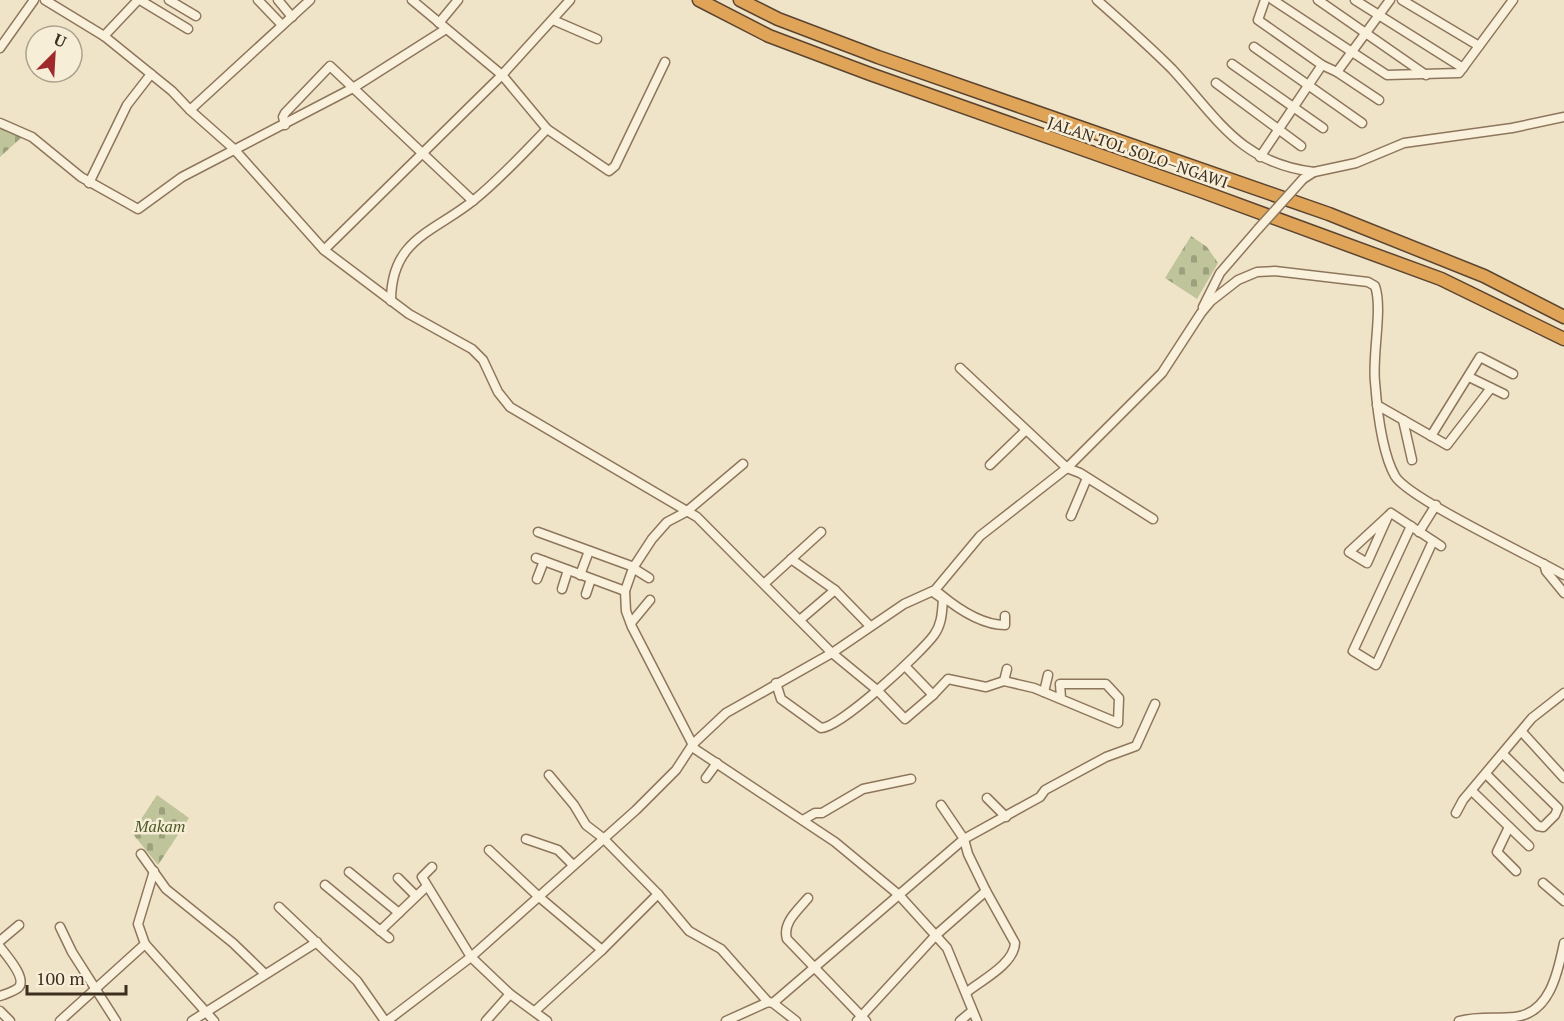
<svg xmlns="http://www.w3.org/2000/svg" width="1564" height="1021" viewBox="0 0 1564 1021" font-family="'PT Serif',serif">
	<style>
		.cemetery { fill: url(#cemetery-stones) }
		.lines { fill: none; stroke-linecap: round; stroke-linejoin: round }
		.minor-casing { stroke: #8d765c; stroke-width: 11 }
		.highway-casing { stroke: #5b4430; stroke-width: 15 }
		.minor { stroke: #faf1dc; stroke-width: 8 }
		.highway { stroke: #e0a458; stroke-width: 12 }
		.minor-bridge-casing { stroke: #8d765c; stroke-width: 11; stroke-linecap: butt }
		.minor-bridge { stroke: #faf1dc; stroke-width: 8 }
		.labels { text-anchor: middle; stroke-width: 5; stroke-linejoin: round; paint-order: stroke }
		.street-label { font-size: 16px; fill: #3d2e20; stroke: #f7eed8 }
		.park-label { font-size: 16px; font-style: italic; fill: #4d5a26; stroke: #f7eed8 }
	</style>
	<defs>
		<pattern id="cemetery-stones" width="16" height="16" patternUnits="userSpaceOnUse" patternTransform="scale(1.5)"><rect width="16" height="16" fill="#bfc49a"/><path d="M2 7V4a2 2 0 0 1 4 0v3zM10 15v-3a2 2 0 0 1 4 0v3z" fill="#9ca07d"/></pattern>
	</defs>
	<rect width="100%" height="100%" fill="#f0e4c8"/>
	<g class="cemetery">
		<polygon points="0,127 22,137 0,157"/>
		<polygon points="1191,236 1207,247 1218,263 1197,299 1165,278"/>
		<polygon points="157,795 189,818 158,865 132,833"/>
	</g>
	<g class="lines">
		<g class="minor-casing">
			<g id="minor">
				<polyline points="45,0 104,36 172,91 190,110 234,149 324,250 409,314 472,349 483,360 498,392 510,407 697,517 832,653 877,690 905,719 933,695 905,666"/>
				<polyline points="140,0 188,29"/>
				<polyline points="169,0 196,16"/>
				<polyline points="258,0 282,25"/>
				<polyline points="278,0 292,17"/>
				<polyline points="412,0 502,75 547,129 609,171 615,166 665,62"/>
				<path d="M 1097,0 C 1122,22 1148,45 1172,69 C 1218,119 1240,163 1314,172 L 1303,179"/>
				<polyline points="1265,0 1258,20 1322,65 1337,72 1390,0"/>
				<polyline points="1273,0 1387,75 1459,73 1513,0"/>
				<polyline points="1318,0 1426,75"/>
				<polyline points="1355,0 1463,68"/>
				<polyline points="1402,0 1479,46"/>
				<polyline points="553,20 597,39"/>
				<polyline points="439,23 458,0"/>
				<polyline points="104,36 138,0"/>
				<polyline points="1254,47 1362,123"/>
				<polyline points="0,48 34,0"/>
				<polyline points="1232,64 1323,128"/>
				<polyline points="1337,72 1379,100"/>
				<polyline points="1216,83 1301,146"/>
				<polyline points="190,110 310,0"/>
				<polyline points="0,123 32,137 81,177 138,209 182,177 353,88 446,29"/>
				<polyline points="285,125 283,117 285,113 330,66 473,201"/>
				<polyline points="1260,157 1322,65"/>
				<polyline points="1314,172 1356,163 1404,143 1512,128 1564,117"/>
				<polyline points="89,183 127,105 151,74"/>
				<polyline points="324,250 502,75 570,0"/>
				<path d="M 391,301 C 391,238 435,232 474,200 C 500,179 524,153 547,129"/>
				<polyline points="1203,307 1220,273 1258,229"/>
				<polyline points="960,368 1067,468 1080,473 1153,519"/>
				<polyline points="1469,377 1504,394"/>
				<polyline points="1377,405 1447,445 1491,388"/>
				<polyline points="1403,420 1412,460"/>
				<polyline points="1431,436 1480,357 1513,374"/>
				<polyline points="743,464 686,512 667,522 652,539 633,568 625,591 626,611 632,627 695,749 835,842 899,895 947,948 977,1021"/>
				<polyline points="990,465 1025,431"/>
				<polyline points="1071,516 1087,478"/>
				<polyline points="1388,516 1367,563 1349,552 1388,516 1391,513 1441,546"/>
				<polyline points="1411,526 1353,651 1376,665 1433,541"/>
				<polyline points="538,532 634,567"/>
				<polyline points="1419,532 1436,505"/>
				<polyline points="536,558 625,591"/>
				<polyline points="791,559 835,590 870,626"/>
				<polyline points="1544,564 1546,571 1564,593"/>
				<polyline points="633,568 649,578"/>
				<polyline points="580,575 589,551"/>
				<polyline points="537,579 544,561"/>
				<polyline points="765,583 821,532"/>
				<polyline points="562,589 568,570"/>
				<polyline points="586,594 591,579"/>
				<path d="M 940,594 C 958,609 981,625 1005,625 L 1005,616"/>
				<polyline points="801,619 835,590"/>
				<polyline points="631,623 650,600"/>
				<polyline points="1004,681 1007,669"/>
				<path d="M 776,683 L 781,699 L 821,728 C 840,728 921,653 934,635 C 942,624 942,612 943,599 L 933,592"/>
				<polyline points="1044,692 1048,675"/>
				<polyline points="933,695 948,679 986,687 1004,681 1034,688 1118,723 1119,698 1106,684 1060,684 1061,698"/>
				<polyline points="1522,732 1564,778"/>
				<polyline points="549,775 574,805 586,825 603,838 658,894 689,931 721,949 768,1002"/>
				<polyline points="1487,775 1538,826 1543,827 1555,815 1558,808 1504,755"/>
				<polyline points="706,778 717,763"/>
				<polyline points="1472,791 1529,846"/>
				<polyline points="987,798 1006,817"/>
				<path d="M 941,805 L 964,839 L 968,854 L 986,891 L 1015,943 C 1014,964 982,980 967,992"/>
				<polyline points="1456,813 1463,800 1532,718 1564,693"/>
				<polyline points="803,820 815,813 822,813 863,789 911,779"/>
				<polyline points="1509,827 1497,852 1516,871"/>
				<polyline points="526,839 558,850 572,864"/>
				<polyline points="489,850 538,896 602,950 535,1011"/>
				<polyline points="141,854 166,889 233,943 264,973"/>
				<polyline points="432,867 422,877 471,957 510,994 547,1021"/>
				<polyline points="349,872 399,913"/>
				<polyline points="398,878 416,896"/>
				<polyline points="1543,883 1564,901"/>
				<polyline points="325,885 389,938"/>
				<path d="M 808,898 C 798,910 782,923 787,939 L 866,1021"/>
				<polyline points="279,907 357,981 385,1021"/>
				<polyline points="60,927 72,952 116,1021"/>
				<polyline points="380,931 426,887"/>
				<polyline points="0,941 19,925"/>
				<polyline points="145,944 214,1021"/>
				<path d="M 0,947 C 6,955 28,979 18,988 C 13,992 5,994 0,996"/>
				<polyline points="602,950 658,894"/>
				<polyline points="773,1003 964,839 1040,797 1045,790 1106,757 1136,746 1155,704"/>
				<polyline points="0,1011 10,1021"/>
				<polyline points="60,1021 145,944 138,924 154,871"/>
				<polyline points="192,1021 317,942"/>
				<path d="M 387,1021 L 471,957 L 636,810 L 676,770 L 693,744 L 726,713 L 832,653 L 904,604 L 935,590 L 980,536 L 1067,468 L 1162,373 L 1201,313 L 1211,301 L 1238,280 L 1257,272 L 1275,271 L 1368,282 L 1375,286 C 1383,309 1372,354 1375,382 C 1377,408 1382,453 1395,476 C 1409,499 1533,557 1564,575"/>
				<polyline points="486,1021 510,994"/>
				<polyline points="726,1021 768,1002 773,1003 796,1021"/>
				<polyline points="857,1021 936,935 986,891"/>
				<polyline points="960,1021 972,1011"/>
				<path d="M 1459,1021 C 1478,1016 1496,1019 1515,1017 C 1550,1013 1558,972 1564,943"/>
			</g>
		</g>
		<g class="highway-casing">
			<g id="highway">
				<polyline points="699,0 769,36 870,74 1201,191 1441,279 1564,339"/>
				<polyline points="740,0 778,19 878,57 1329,214 1484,276 1564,317"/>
			</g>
		</g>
		<use href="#minor" class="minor"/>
		<use href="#highway" class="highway"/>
		<g class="minor-bridge-casing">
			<polyline id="minor-bridge" points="1258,229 1303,179"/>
		</g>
		<use href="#minor-bridge" class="minor-bridge"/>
	</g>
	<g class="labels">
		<g class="street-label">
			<text transform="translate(1138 152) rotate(19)" y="6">JALAN TOL SOLO–NGAWI</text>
		</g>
		<g class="park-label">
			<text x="160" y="832">Makam</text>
		</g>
	</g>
	<g transform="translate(54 54) rotate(24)"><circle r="28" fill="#f7eed8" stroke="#ada18e" stroke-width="1.5"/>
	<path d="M0-4.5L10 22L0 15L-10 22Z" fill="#9e2a2b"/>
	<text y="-9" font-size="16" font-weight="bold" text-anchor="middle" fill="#3d2e20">U</text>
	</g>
	<path d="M27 985v9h99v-9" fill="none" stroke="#3d2e20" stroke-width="3"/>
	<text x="36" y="985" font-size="18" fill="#3d2e20" stroke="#f7eed8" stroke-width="4.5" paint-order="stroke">100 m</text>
</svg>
